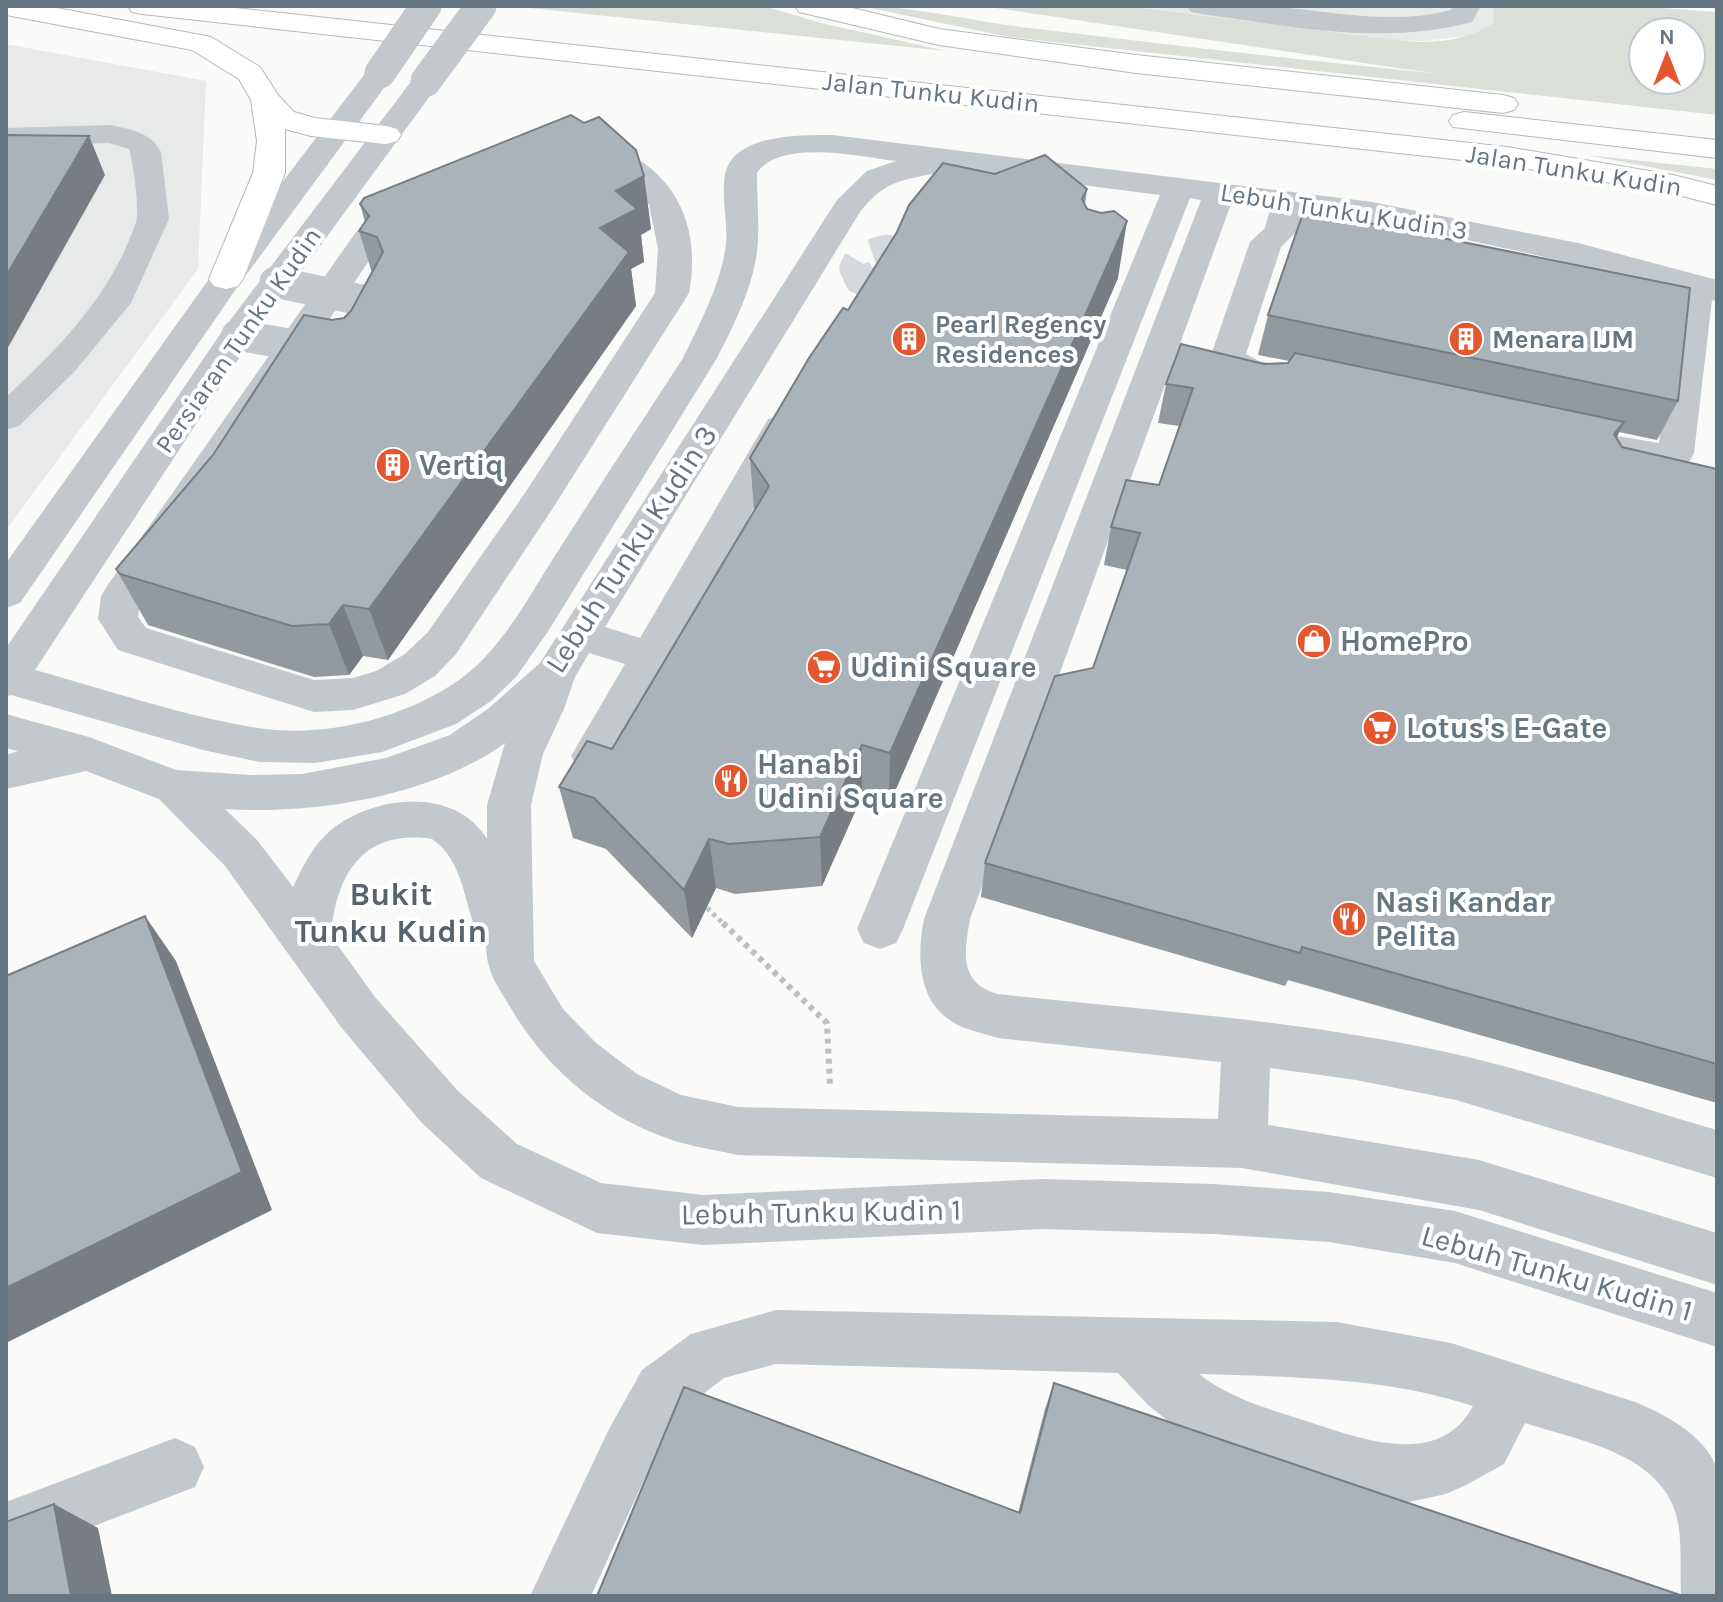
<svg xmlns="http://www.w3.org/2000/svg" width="1723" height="1602" viewBox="0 0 1723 1602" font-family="Karla,sans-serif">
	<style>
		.built { fill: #e8e9e9 }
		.green { fill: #dadfd7; fill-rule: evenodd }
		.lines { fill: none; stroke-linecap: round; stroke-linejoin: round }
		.minor-tunnel { stroke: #d5d9db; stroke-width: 31; stroke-dasharray: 31 16; stroke-linecap: butt }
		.highway-casing { stroke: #b4b9bd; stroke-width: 2 }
		.path-far1 { stroke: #bbbfc2; stroke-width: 5; stroke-dasharray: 4 4; stroke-linecap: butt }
		.path { stroke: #bbbfc2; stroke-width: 6; stroke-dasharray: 5 5; stroke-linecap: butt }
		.minor { fill: #c3c8cc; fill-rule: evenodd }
		.highway { fill: #fff; fill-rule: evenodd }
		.minor-bridge { stroke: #c3c8cc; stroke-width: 31 }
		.wall { fill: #929a9f }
		.shaded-wall { fill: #777d82 }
		.building { fill: #aab3b9; stroke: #777d82; stroke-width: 2 }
		.labels { text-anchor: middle; stroke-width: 8; stroke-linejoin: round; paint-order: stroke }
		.far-street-label { font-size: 26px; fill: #657683; stroke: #fff }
		.far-poi-label { font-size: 26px; font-weight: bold; fill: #657683; stroke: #fff; text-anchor: start }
		.poi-label { font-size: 30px; font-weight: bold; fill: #657683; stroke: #fff; text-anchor: start }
		.street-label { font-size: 30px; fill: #657683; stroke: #fff }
		.neighbourhood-label { font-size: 32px; font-weight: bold; fill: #57646e; stroke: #fff }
	</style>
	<rect width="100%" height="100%" fill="#fafaf8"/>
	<g class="built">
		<polygon points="1127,6 1493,6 1495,23 1469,36 1413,42"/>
		<polygon points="6,44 206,81 198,269 6,530"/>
	</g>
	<g class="green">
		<polygon points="510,6 764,6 821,23 946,51"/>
		<path d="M 861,6 C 915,6 975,22 1030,28 C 1164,44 1297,60 1432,73 L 982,6 L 1127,6 L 1413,42 C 1442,42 1470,40 1494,22 L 1493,6 L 1632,6 L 1717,12 L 1717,115 L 1009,37 ZM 1643,32 L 1691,32 L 1691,80 L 1643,80 Z"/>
		<polygon points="1587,155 1717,169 1717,180"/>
	</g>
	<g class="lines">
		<polygon class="minor-tunnel" points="886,250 911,258 917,269 911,280 885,288 860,279 855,268 861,258"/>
		<g class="highway-casing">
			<g id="highway">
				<polygon points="6,6 46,6 211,37 260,67 278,95 294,112 315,118 386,126 397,129 401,135 397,141 386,144 311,136 285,129 285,173 243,279 238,286 226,289 214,286 209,279 253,173 257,141 251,100 239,79 192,50 6,15"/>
				<polygon points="128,6 218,6 1507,147 1673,175 1717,186 1717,205 1670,193 1507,165 142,14 132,12"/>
				<polygon points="795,6 844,6 939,29 1136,55 1503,95 1514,98 1518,104 1514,110 1503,113 1136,73 939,45 799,12"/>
				<polygon points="1464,112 1717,140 1717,158 1453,127 1449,121 1453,115"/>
			</g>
		</g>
		<polyline class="path-far1" points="707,908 725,925"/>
		<polyline class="path" points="723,923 827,1023 830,1087"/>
		<g class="minor">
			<path d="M 1187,6 C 1212,6 1237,5 1261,6 C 1325,9 1388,27 1451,10 L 1453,6 L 1481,6 L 1472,22 C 1382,46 1291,26 1201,14 L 1191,12 Z"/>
			<polygon points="380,64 390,67 395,73 238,286 20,603 6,608 6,563 214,272 370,67"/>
			<path d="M 426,72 L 436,75 L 441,81 L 249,343 L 35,670 C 108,690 182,716 258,728 C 325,738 403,719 459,680 C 502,650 530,594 558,551 C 599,487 641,422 683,358 C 700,323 722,282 726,243 C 728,221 721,197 725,175 C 733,133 802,135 833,135 L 1372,202 L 1578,243 L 1717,280 L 1717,301 L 1712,300 L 1694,453 L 1689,462 L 1666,470 L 1593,455 L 1588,446 L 1593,437 L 1606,434 L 1659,443 L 1679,291 C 1555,257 1429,229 1301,213 L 1296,232 L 1281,247 L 1246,354 L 1259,361 L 1292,368 L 1298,376 L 1292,384 C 1264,392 1227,380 1211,355 L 1250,242 L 1265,228 L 1270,209 L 1231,204 L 970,919 C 964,953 959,983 998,994 C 1150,1011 1305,1020 1455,1054 C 1543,1074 1630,1105 1717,1130 L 1717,1178 L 1456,1100 L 1356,1080 L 1270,1068 L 1268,1125 L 1479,1160 L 1717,1233 L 1717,1285 L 1479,1210 L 1242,1168 L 738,1155 C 716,1150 693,1147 672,1140 C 604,1117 548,1071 512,1010 C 497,985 486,972 486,943 L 480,940 C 464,908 465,861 432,839 C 363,829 336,874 331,936 L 375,997 L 457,1090 L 517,1144 L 601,1183 L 703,1195 L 1043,1179 L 1213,1184 L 1329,1192 L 1455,1211 L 1717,1293 L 1717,1347 L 1455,1263 L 1329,1242 L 1213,1234 L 1043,1229 L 703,1245 L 597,1233 L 481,1178 L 421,1122 L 341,1027 L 225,866 L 159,799 L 86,771 L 6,789 L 6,755 L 18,751 L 6,748 L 6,714 L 89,737 L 176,770 L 251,775 L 302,774 L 386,758 L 450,735 L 489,708 L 540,663 L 837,200 L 867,171 L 896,161 C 861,157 780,138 757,173 C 757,196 759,219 758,241 C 756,281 735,323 717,358 L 547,633 L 516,677 L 491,701 L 456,724 L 382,752 L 315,763 L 260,762 L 203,750 L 11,695 L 6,697 L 6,648 L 225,327 L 416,75 ZM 943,167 L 1160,195 L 857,929 L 864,943 L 880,949 L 896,943 L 903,929 L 1190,198 L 1201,200 L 924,919 C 917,954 917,999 951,1021 C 964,1030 983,1033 998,1038 L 1221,1062 L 1218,1119 L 738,1107 L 681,1095 L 637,1074 L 596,1043 L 563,1009 L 534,961 L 531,805 L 543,754 L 564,709 L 575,677 L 589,653 L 625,664 L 571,756 L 578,768 L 593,773 L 608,768 L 799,428 L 794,419 L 781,416 L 768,419 L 640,638 L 605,627 L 860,212 C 886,179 902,181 940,172 ZM 505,743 L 487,805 L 487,839 C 455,786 374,795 331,830 C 313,845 303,866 293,887 L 257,840 L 225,809 C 314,815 432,796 505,743 Z"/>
			<path d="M 111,125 C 132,130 150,132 161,152 L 169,219 L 131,303 L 75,371 L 19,426 L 6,430 L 6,397 C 60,347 112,294 136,222 C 140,209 133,162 129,149 L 109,143 L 6,146 L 6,128 Z"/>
			<path d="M 596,142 C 669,160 703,219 689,293 L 551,511 L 456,654 L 435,676 L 405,694 L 353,710 L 314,712 L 118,650 L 98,619 L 101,596 L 107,586 L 356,232 C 387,212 421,200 456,186 C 502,168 546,148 596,142 ZM 595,160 L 625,177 L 649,205 L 658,249 L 655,293 L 525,493 L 428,632 L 405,654 L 376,671 L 353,678 L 314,680 L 146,628 L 138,617 L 141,598 L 379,246 L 402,230 L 555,169 Z"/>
			<path d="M 776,1310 L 1337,1322 L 1451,1343 L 1635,1402 C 1664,1414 1703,1434 1716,1466 C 1722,1481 1717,1573 1717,1596 L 1681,1596 C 1680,1572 1682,1545 1678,1522 C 1665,1454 1580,1441 1525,1423 L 1504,1464 L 1466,1485 L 1446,1494 L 1409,1502 L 1379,1502 L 1217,1447 L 1173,1425 L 1148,1405 L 1118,1373 L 776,1364 L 724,1378 L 682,1410 L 649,1469 L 591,1596 L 530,1596 L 609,1429 L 642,1370 L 691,1334 ZM 1199,1374 C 1292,1377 1384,1377 1473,1406 C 1439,1470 1359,1438 1306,1421 C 1269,1409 1231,1399 1199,1374 Z"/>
			<polygon points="175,1438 195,1447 204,1467 195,1487 6,1560 6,1502"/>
		</g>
		<use href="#highway" class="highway"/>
		<g class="minor-bridge">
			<polyline points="380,73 426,6"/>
			<polyline points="426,81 481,6"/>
			<polyline points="237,335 352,355 380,304 275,282"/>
		</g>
	</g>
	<g class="wall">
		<polygon points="644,176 651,229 641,235 644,262 631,269 636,306 388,660 363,656 349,675 314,677 148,625 116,569 332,320 344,318 351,311 372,273 359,231 365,222 360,204"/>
		<polygon points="1087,189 1085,205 1118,278 889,805 862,796 822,886 735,894 716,888 692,938 606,849 573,838 559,787 612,749 754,510 750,458 848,310"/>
		<polygon points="1268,315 1678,401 1657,440 1619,432 1617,438 1622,447 1717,469 1717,1103 1288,980 1285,986 981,897 985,863 1093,668 1127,570 1104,565 1111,527 1159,485 1179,426 1158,423 1166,384 1264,364 1288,363 1289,361 1258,355"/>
		<polygon points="1054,1383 1683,1596 1018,1513 1045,1409"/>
	</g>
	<g class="shaded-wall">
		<polygon points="89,136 105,175 6,351 6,276"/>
		<polygon points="644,176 651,229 641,235 644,262 631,269 636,306 388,660 369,609 600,228 616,191"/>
		<polygon points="1127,221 1118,278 889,805 890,753"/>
		<polygon points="1624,422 1605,461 1614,434"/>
		<polygon points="343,605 363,656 349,675 329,624"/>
		<polygon points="862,745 862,796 822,886 820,837"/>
		<polygon points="709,839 716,888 692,938 684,890"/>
		<polygon points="145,916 176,961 272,1210 6,1343 6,1288"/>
		<polygon points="54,1504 98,1528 112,1596 71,1596"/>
	</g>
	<g class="building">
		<polygon points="571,115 584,123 599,117 636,150 644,176 616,191 637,209 600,228 629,252 369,609 343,605 329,624 292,626 120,574 116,569 213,455 304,315 332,320 344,318 351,311 383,252 377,237 359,231 369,216 360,204 364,198"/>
		<polygon points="6,135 89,136 6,276"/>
		<polygon points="1045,155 1087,189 1082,199 1087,209 1101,213 1114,211 1127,221 890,753 862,745 820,837 729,844 709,839 684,890 594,798 559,787 587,741 612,749 769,486 750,458 809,358 843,308 848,310 897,232 909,205 943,163 995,174"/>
		<polygon points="1304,210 1690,288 1678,401 1268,315"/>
		<polygon points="1181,344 1264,364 1288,363 1295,353 1624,422 1614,434 1622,447 1717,469 1717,1064 1302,947 1300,953 985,863 1055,676 1093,668 1140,533 1111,527 1125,484 1126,480 1159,485 1193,388 1166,384"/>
		<polygon points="145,916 242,1172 6,1288 6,976"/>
		<polygon points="1054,1383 1683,1596 597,1596 684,1387 1020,1513"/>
		<polygon points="54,1504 71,1596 6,1596 6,1522"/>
	</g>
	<defs>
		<g id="building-disc" transform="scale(1.8)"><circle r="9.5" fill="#e4572e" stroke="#fff"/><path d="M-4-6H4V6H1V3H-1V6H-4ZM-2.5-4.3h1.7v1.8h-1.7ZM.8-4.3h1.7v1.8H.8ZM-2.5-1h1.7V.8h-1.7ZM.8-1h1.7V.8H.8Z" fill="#fff"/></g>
		<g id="shop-disc" transform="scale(1.8)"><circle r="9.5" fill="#e4572e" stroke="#fff"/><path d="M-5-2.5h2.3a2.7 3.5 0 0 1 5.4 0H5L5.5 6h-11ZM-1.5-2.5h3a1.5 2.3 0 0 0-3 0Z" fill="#fff"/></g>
		<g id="supermarket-disc" transform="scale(1.8)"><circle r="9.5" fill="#e4572e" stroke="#fff"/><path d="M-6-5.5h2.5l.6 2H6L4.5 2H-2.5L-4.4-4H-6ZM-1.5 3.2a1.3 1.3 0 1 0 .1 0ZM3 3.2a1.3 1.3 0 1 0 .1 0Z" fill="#fff"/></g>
		<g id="restaurant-disc" transform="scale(1.8)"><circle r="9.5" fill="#e4572e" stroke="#fff"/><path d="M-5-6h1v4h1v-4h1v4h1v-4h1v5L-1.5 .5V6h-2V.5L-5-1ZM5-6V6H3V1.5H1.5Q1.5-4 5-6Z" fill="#fff"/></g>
	</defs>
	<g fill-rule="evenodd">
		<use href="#building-disc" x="909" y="339"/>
		<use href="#building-disc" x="1466" y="339"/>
		<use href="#building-disc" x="393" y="465"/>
		<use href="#shop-disc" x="1314" y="641"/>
		<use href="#supermarket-disc" x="824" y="667"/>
		<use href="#supermarket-disc" x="1380" y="728"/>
		<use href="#restaurant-disc" x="731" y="781"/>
		<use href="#restaurant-disc" x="1349" y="919"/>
	</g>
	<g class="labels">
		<g class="far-street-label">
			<text transform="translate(931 92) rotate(6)" y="9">Jalan Tunku Kudin</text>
			<text transform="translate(1574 170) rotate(9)" y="9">Jalan Tunku Kudin</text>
			<text transform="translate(1344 211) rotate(9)" y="9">Lebuh Tunku Kudin 3</text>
			<text transform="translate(238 340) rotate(-55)" y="9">Persiaran Tunku Kudin</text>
		</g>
		<g class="far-poi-label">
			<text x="935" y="333">Pearl Regency<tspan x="935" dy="30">Residences</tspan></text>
			<text x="1492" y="348">Menara IJM</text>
		</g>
		<g class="poi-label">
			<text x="419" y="475">Vertiq</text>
			<text x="1340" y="651">HomePro</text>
			<text x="850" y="677">Udini Square</text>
			<text x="1406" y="738">Lotus's E-Gate</text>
			<text x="757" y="774">Hanabi<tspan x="757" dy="34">Udini Square</tspan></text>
			<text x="1375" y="912">Nasi Kandar<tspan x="1375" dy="34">Pelita</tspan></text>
		</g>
		<g class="street-label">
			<text transform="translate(631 549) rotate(-57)" y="10">Lebuh Tunku Kudin 3</text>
			<text transform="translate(821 1212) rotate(-1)" y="10">Lebuh Tunku Kudin 1</text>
			<text transform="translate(1557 1273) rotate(16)" y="10">Lebuh Tunku Kudin 1</text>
		</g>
		<g class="neighbourhood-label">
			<text x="391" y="905">Bukit<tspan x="391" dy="37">Tunku Kudin</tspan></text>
		</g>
	</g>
	<rect width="1723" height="1602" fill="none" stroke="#657683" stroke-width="16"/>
	<g transform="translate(1667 56)"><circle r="38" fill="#ffffff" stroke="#c1c8cd" stroke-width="2"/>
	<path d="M0-6L14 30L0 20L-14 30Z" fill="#e4572e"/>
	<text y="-12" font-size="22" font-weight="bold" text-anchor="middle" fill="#657683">N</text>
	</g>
</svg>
